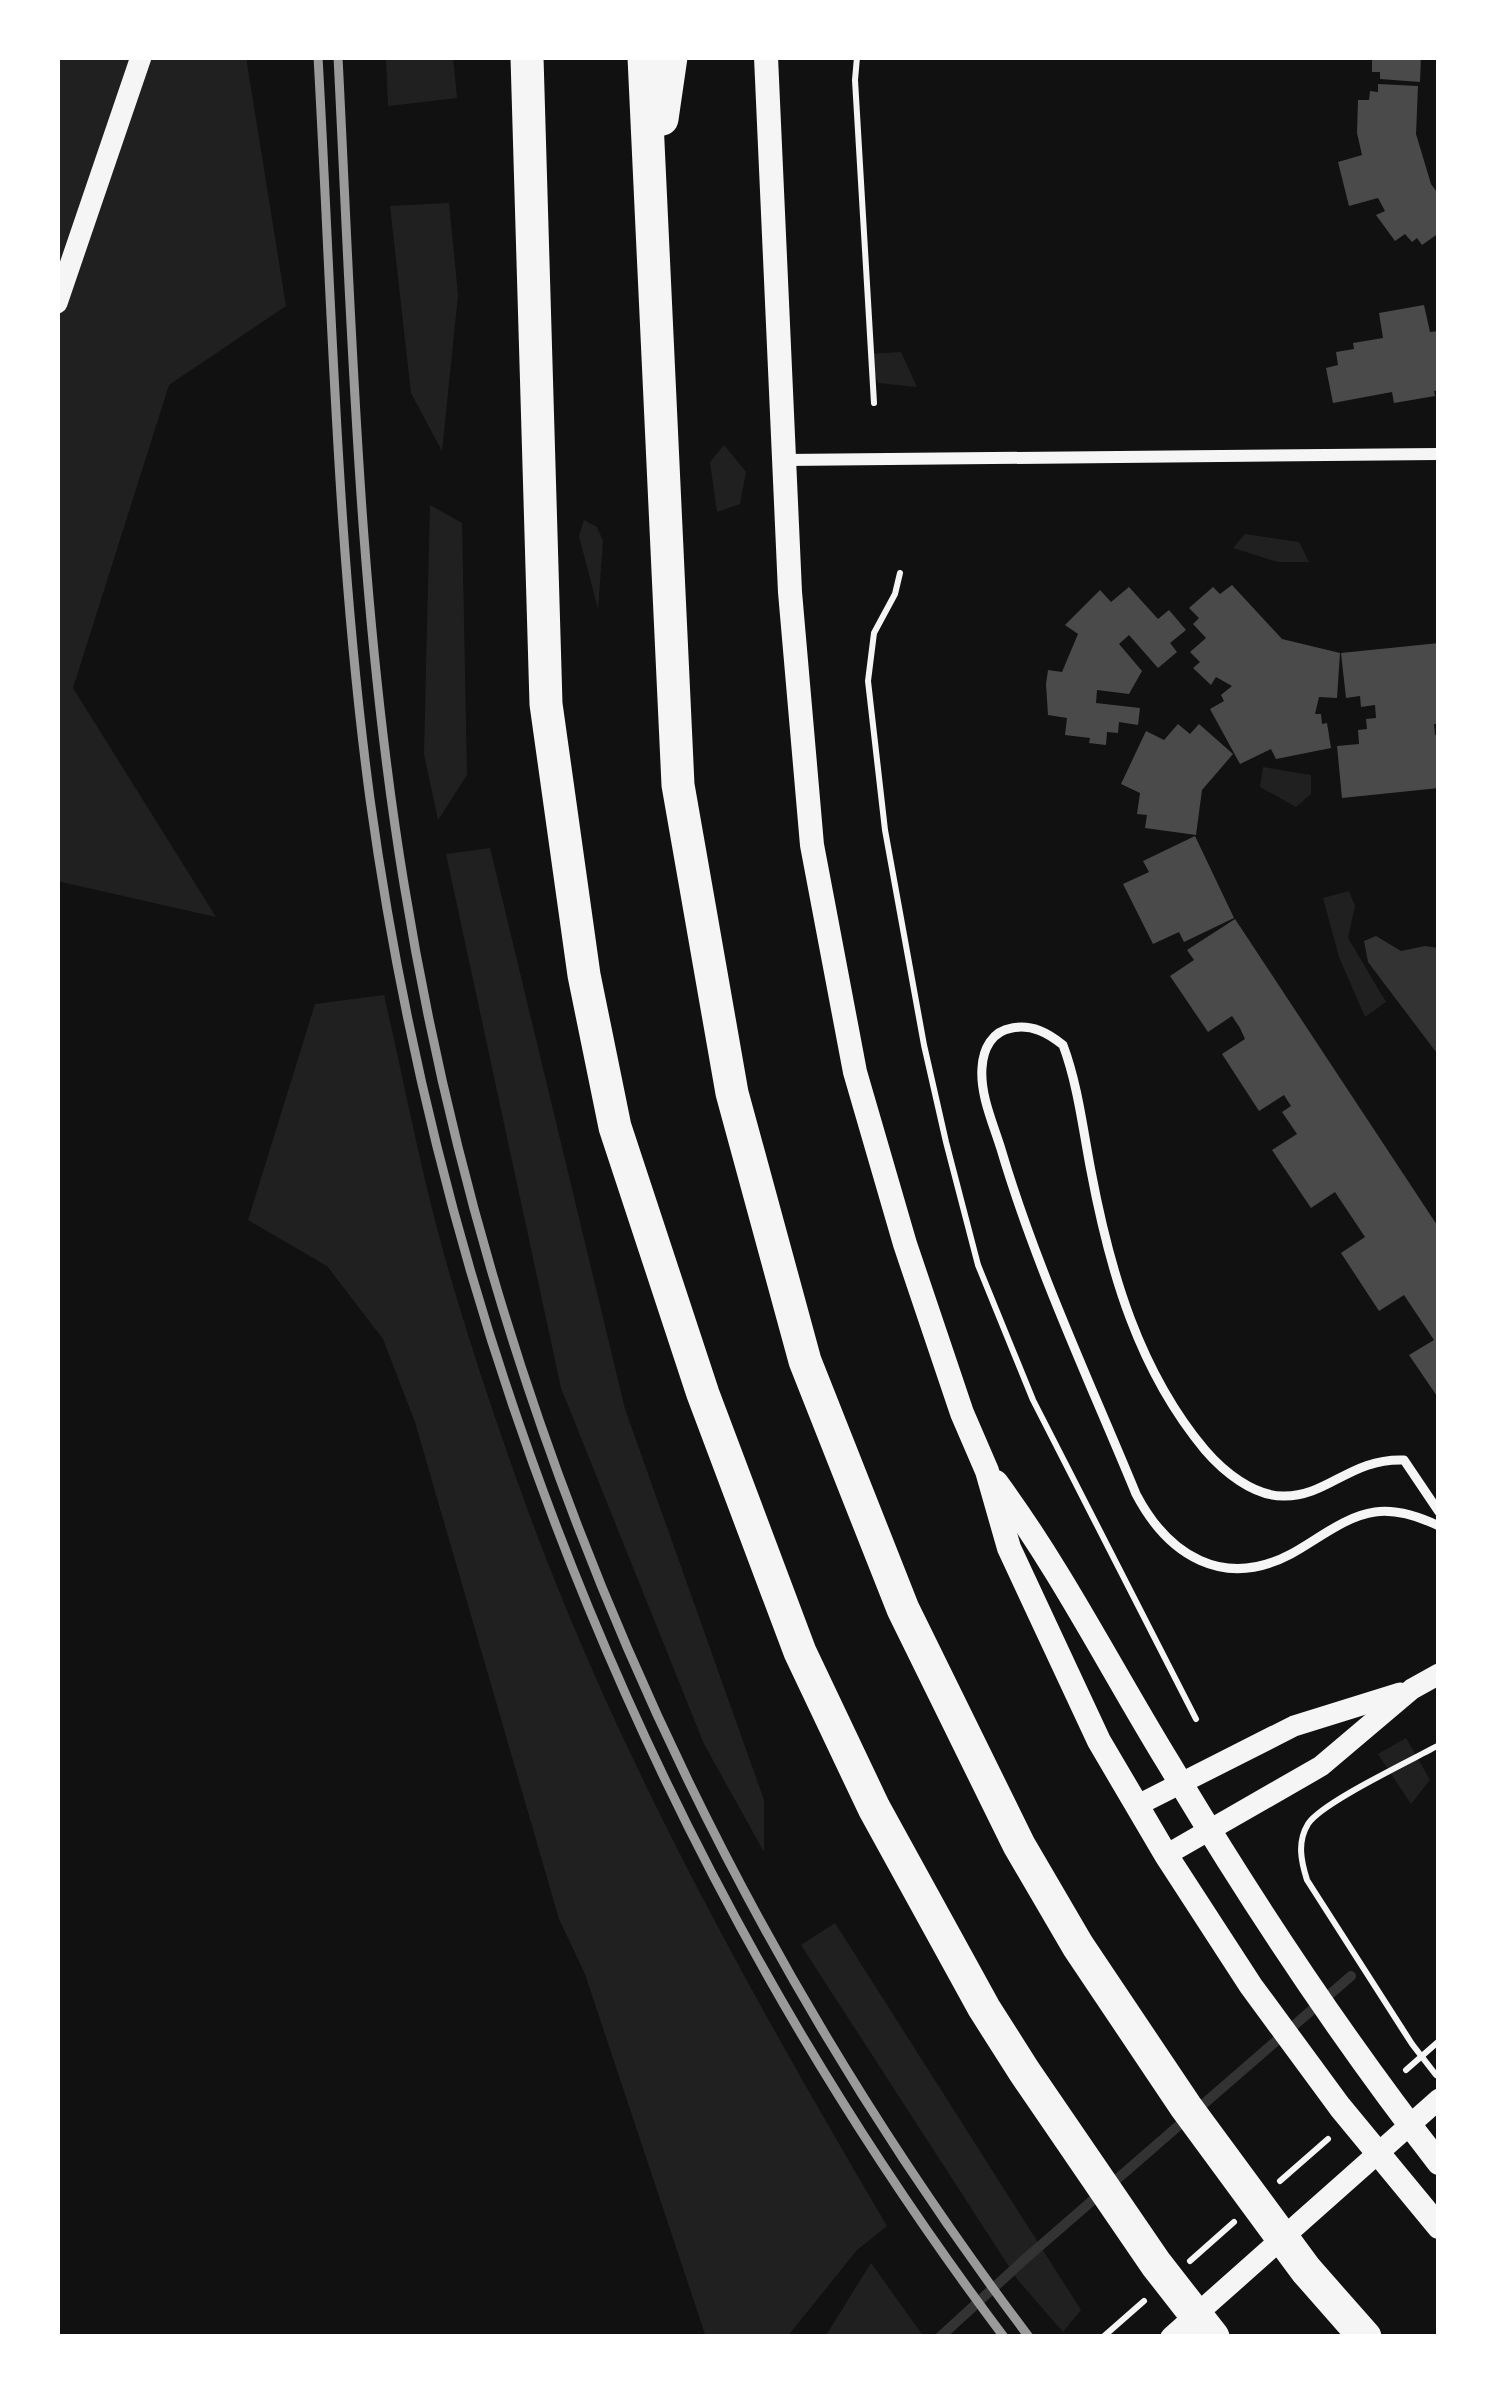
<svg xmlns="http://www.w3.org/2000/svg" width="1496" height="2394" viewBox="0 0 1496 2394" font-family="Overpass,sans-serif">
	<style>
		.green { fill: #202020 }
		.water { fill: #333 }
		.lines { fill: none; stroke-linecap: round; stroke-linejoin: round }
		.stream { stroke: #333; stroke-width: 10 }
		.building { fill: #4a4a4a }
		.path { stroke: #f5f5f5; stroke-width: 6 }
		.service { stroke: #f5f5f5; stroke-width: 9 }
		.minor { stroke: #f5f5f5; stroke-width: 12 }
		.tertiary { stroke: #f5f5f5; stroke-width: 21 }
		.secondary { stroke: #f5f5f5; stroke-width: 24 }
		.motorway { stroke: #f5f5f5; stroke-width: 33 }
		.rail { stroke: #9a9a9a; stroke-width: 9 }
	</style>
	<rect width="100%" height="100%" fill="#111"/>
	<g class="green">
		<polygon points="57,57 246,57 286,306 169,385 73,688 216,917 57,881"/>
		<polygon points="386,57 453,57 457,98 388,106"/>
		<polygon points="449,203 458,295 442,451 411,393 390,206"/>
		<polygon points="901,352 917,387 878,383 868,354"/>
		<polygon points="724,445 746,472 740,504 717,512 710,462"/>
		<polygon points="430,505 462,523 467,775 438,820 424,754"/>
		<polygon points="584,520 597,527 603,541 598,609 579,536"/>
		<polygon points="1245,534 1299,542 1309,562 1278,562 1233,548"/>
		<polygon points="1263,767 1311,775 1311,794 1296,807 1260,787"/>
		<polygon points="490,848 625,1409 764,1800 764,1852 704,1744 561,1388 446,854"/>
		<polygon points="1349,891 1355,906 1348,938 1386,1002 1365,1017 1339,957 1323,898"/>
		<path d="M 384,995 C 403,1077 419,1162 441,1243 C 463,1324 491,1407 519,1486 C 612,1747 747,1988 887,2226 L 857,2250 L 787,2337 L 706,2337 L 585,1974 L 559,1919 L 415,1422 L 383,1339 L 327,1266 L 248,1220 L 315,1004 Z"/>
		<polygon points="1406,1738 1430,1780 1411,1804 1378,1754"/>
		<polygon points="835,1923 1081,2310 1063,2332 1017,2279 801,1945"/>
		<polygon points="871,2263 924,2337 825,2337"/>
	</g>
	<polygon class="water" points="1376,936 1401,951 1425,946 1439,948 1439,1056 1368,962 1364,941"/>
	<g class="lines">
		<polyline class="stream" points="940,2337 1025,2259 1351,1976"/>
	</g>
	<g class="building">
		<polygon points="1372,57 1421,57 1420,82 1380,79 1380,72 1372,72"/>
		<polygon points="1378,84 1418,86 1416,134 1431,184 1439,195 1439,233 1422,245 1417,238 1412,242 1405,234 1395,241 1376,215 1385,211 1378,198 1349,206 1338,162 1362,155 1357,133 1358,100 1369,100 1370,91 1378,92"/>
		<polygon points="1424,305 1430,332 1439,331 1439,391 1434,391 1435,396 1394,403 1392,392 1333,403 1326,368 1338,365 1336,352 1354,349 1353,343 1383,338 1379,313"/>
		<polygon points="1232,585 1282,639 1340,653 1337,698 1319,697 1315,714 1321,714 1322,724 1327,723 1331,748 1276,759 1271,749 1240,764 1210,709 1224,701 1221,695 1232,686 1216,677 1211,685 1193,668 1200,662 1190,652 1206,638 1193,624 1199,618 1189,608 1213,587 1220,594"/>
		<polygon points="1129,587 1158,619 1169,610 1186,630 1170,643 1177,652 1158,668 1129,635 1119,644 1142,671 1129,694 1097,690 1096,703 1140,708 1138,725 1119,722 1118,733 1107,732 1106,745 1089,743 1090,738 1065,735 1067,718 1048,715 1046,684 1048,670 1062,672 1078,634 1065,625 1100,590 1111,602"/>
		<polygon points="1439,643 1439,724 1434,724 1435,735 1439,734 1439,788 1342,798 1337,746 1359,744 1358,730 1367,729 1366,719 1376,718 1375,705 1361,707 1360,696 1346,698 1341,653"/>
		<polygon points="1178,724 1190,734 1199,724 1233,754 1202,790 1196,835 1145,828 1147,815 1137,814 1140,793 1121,784 1146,731 1164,740"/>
		<polygon points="1195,836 1234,918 1184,942 1179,932 1153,944 1123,884 1149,872 1143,861"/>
		<polygon points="1235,919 1439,1228 1439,1399 1409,1355 1434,1340 1404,1295 1379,1311 1341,1253 1365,1237 1335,1192 1311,1208 1272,1150 1297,1134 1282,1112 1291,1106 1284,1095 1259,1111 1222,1054 1245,1039 1240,1028 1232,1016 1208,1032 1170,976 1194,960 1187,950"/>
	</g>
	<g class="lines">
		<g class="path">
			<polyline points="857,57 855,80 874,403"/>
			<polyline points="900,573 895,594 874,633 868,681 885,830 924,1045 946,1142 978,1265 1033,1400 1196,1719"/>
			<polyline points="1406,2070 1439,2041"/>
			<path d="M 1436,2075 L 1412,2044 L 1307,1880 C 1301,1861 1297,1842 1308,1824 C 1321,1803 1412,1760 1439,1745"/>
			<polyline points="1280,2181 1328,2139"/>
			<polyline points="1190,2261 1234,2222"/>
			<polyline points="1103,2337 1144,2301"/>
		</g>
		<path class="service" d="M 1439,1512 L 1404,1460 C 1350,1458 1328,1497 1283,1496 C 1253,1496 1223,1471 1205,1450 C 1139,1371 1110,1272 1091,1171 C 1083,1130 1078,1085 1063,1045 C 1048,1033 1032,1024 1012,1028 C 992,1031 983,1049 982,1068 C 980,1095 993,1123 1001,1149 C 1036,1267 1089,1380 1136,1494 C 1168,1555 1223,1590 1291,1554 C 1317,1540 1345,1516 1375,1512 C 1396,1509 1420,1517 1439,1526"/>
		<polyline class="minor" points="785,460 1439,454"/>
		<g class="tertiary">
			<polyline points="57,303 141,57"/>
			<polyline points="1136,1806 1294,1726 1400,1693"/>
			<polyline points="1166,1855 1321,1766 1412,1689 1439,1674"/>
			<polyline points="1171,2337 1439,2099"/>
		</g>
		<g class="secondary">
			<polyline points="766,57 790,592 812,845 855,1072 905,1244 962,1413 987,1471 1009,1548 1099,1741 1166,1855 1251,1986 1340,2107 1439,2227"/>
			<path d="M 996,1482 C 1061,1570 1111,1669 1168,1762 C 1251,1901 1340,2036 1439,2163"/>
		</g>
		<g class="motorway">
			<polyline points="527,57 546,704 584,975 615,1127 703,1394 800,1652 874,1808 984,2008 1024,2071 1156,2264 1213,2337"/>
			<polyline points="644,57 678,785 732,1093 805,1361 903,1609 1019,1845 1078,1946 1186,2107 1306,2270 1365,2337"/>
			<polyline points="662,119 671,57"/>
		</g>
		<g class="rail">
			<path d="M 318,57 C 332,304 337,553 370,799 C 447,1357 665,1886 1004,2337"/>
			<path d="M 338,57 C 352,333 359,611 404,884 C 490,1413 706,1909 1029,2337"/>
		</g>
	</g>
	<rect width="1496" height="2394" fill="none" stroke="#ffffff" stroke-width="120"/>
</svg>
